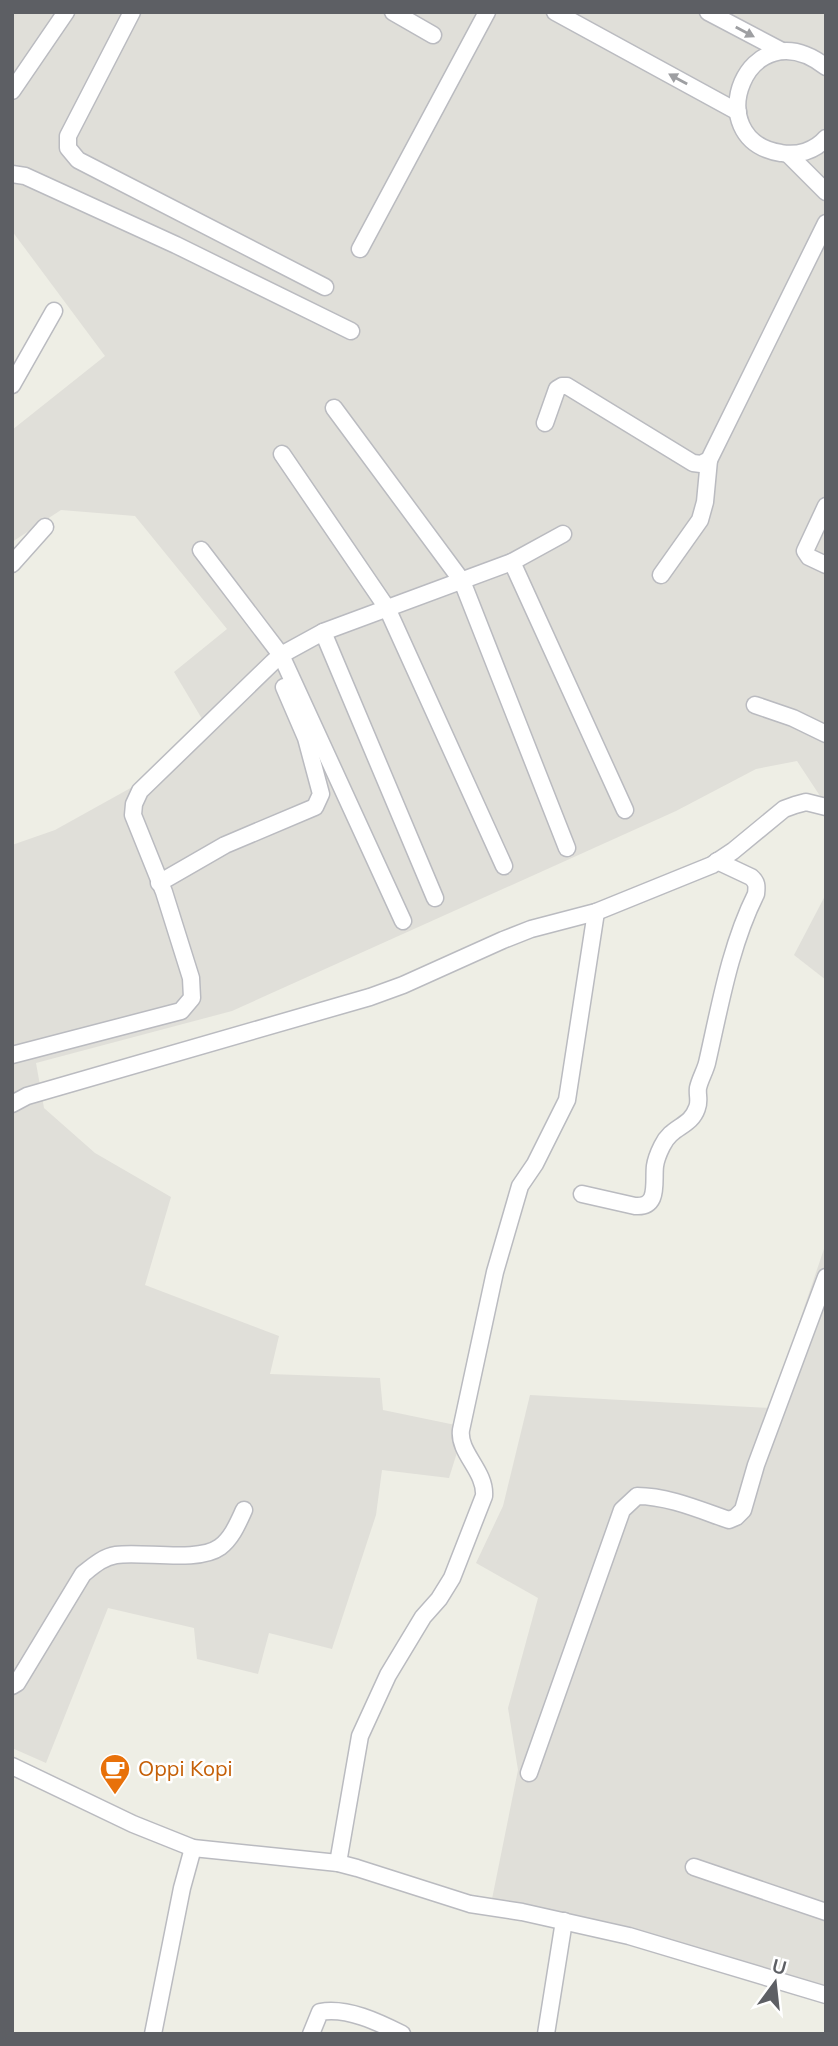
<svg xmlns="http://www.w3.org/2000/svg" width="838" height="2046" viewBox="0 0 838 2046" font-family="Mulish,sans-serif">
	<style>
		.industrial { fill: #e0dfd9 }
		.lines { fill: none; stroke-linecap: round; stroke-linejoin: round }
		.minor-casing { stroke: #babbc0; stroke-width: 19 }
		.minor { stroke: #fff; stroke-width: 16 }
		.oneway { fill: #9e9fa2 }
		.labels { text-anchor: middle; stroke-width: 5; stroke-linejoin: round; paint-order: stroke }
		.food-label { font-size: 21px; fill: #c56008; stroke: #fff; text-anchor: start }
	</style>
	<rect width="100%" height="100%" fill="#eeeee5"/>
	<g class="industrial">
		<polygon points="12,12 826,12 826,805 797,761 756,769 676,811 232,1011 36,1063 44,1108 95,1153 171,1197 145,1285 279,1336 270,1374 380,1378 383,1410 465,1427 449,1478 382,1470 376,1515 332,1649 269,1633 258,1674 197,1659 194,1628 108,1608 46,1763 12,1748 12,845 55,830 154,775 208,729 174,672 227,629 135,516 61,510 12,542 12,430 105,356 12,231"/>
		<polygon points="826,894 826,980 794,955"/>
		<polygon points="826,1243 826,1988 492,1899 518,1770 508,1708 538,1598 476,1563 503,1506 530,1395 770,1408"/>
	</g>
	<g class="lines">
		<g class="minor-casing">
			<g id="minor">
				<polyline points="132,12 68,136 68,148 78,160 325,287"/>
				<polyline points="393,12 433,35"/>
				<polyline points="555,12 738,112"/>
				<polyline points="708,12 782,51"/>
				<path d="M 826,67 C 747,6 697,140 781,153 C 797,156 815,151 826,138"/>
				<polyline points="12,91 66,12"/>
				<polyline points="789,155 826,192"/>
				<polyline points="12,174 25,176 176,245 351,331"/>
				<polyline points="360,249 487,12"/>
				<polyline points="12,385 54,311"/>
				<polyline points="334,408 462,581 567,848"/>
				<polyline points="545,423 557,389 562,386 567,386 693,463 701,464 709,460 826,223"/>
				<polyline points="282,454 387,608 504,866"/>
				<polyline points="826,506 805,551 809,557 826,565"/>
				<polyline points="201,550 281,655 403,921"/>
				<polyline points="512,562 625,810"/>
				<polyline points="12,564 45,527"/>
				<polyline points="661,575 700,520 705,502 709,460"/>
				<polyline points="323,632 435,898"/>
				<polyline points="755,705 793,718 826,734"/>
				<polyline points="159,883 225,845 315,807 321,794 306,738 284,687"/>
				<polyline points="12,1055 181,1011 192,998 191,978 164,892 133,815 134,804 140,791 273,662 281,655 323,632 512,562 563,534"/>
				<polyline points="12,1104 27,1096 370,997 403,985 503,940 531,929 596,912 712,865 733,851 784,809 795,805 806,802 826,807"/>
				<path d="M 582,1194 L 635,1206 C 660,1208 653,1182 655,1166 C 656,1159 659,1152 662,1146 C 672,1125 690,1128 697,1108 C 700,1101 697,1095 698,1088 C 700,1079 705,1071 707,1063 C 720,1006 730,946 756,894 C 757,886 757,882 751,877 L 717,861"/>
				<path d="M 12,1686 L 17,1683 L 83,1574 C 93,1566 103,1557 116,1555 C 143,1551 198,1563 220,1547 C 232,1538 238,1523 244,1510"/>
				<polyline points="12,1766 133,1824 193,1848 338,1863 357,1868 470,1904 522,1912 629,1936 826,1995"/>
				<path d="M 529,1773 L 622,1510 L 637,1496 C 668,1496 700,1510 729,1520 L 736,1517 L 743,1510 L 756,1465 L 826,1277"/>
				<path d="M 338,1863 L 360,1736 L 388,1675 L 423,1617 L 439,1599 L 452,1578 L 484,1496 C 486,1471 458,1453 461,1430 L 495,1272 L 520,1186 L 535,1164 L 567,1100 L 596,912"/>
				<polyline points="694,1867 826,1912"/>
				<polyline points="153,2034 182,1888 193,1848"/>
				<path d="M 311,2034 L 320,2012 C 347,2007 378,2022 402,2034"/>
				<polyline points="546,2034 564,1921"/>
			</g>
		</g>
		<use href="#minor" class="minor"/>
	</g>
	<defs><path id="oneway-solid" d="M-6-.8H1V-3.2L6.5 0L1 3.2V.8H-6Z" transform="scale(1.75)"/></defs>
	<g class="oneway">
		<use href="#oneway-solid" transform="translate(745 32) rotate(28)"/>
		<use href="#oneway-solid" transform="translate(678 79) rotate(-151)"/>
	</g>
	<defs>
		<g id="cafe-pin" transform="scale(1.575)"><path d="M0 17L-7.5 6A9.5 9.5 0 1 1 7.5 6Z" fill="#e8710a" stroke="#fff"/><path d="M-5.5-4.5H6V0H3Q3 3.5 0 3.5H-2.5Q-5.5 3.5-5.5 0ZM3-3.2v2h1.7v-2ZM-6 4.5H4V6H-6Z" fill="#fff"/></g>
	</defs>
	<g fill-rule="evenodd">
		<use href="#cafe-pin" x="115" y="1769"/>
	</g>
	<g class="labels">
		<g class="food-label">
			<text x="138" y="1776">Oppi Kopi</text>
		</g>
	</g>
	<rect width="838" height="2046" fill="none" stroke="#5d5f64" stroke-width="28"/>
	<g transform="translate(775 1983) rotate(15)" stroke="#ffffff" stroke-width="5" paint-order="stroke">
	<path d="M0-5L12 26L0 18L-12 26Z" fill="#5d5f64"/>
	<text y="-10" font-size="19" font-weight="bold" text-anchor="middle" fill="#5d5f64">U</text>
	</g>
</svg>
